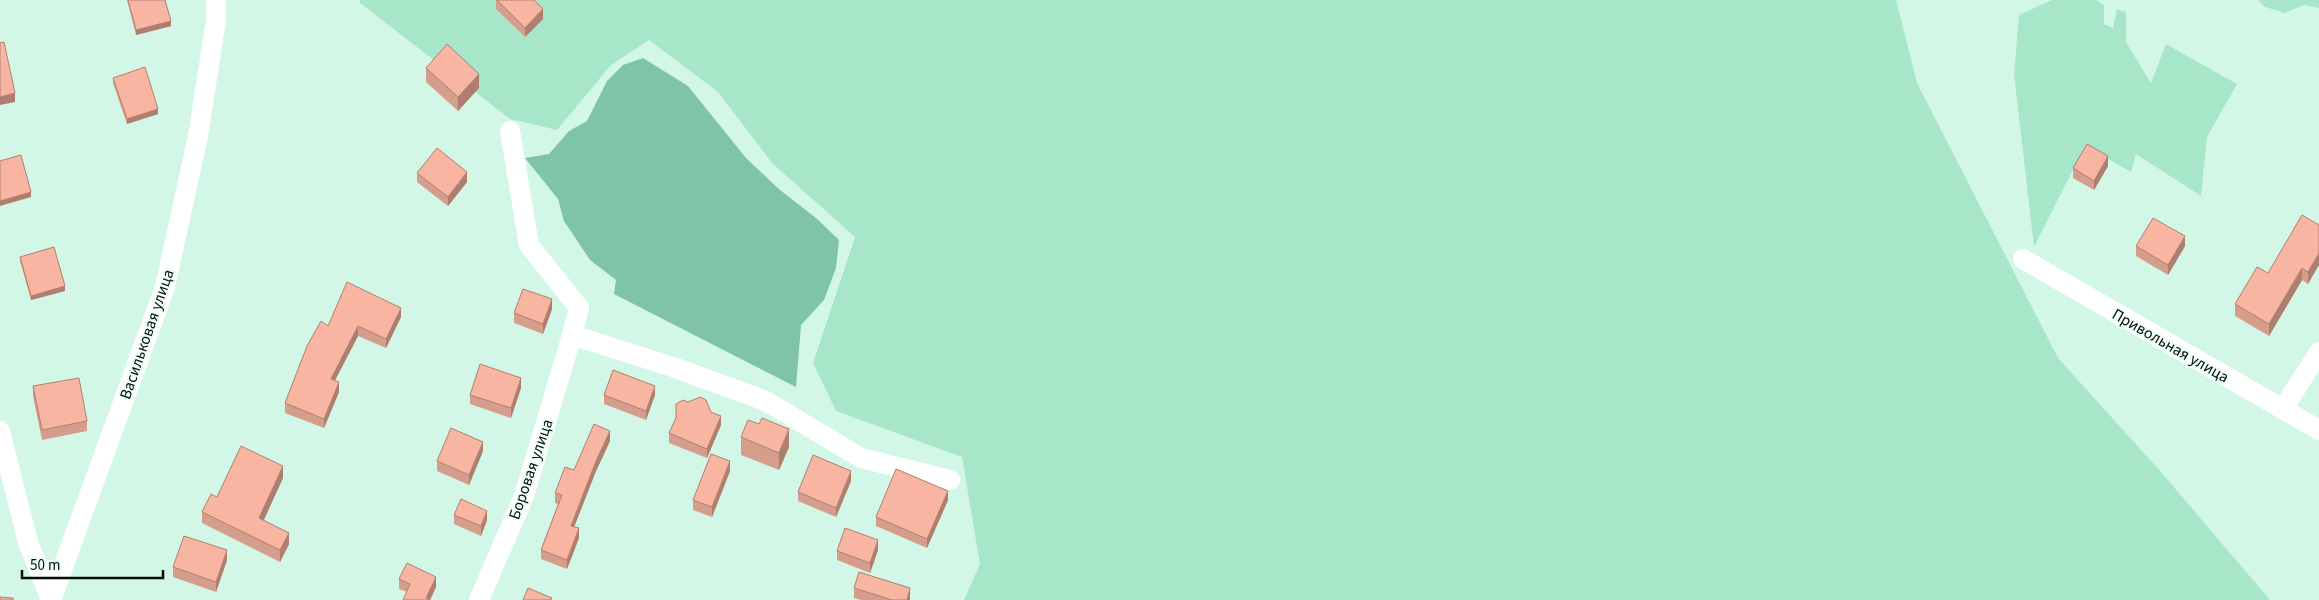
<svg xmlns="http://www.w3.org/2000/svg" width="2319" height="600" viewBox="0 0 2319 600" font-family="'Source Sans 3',sans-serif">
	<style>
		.green { fill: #a8e6ca }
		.water { fill: #7fc4a6 }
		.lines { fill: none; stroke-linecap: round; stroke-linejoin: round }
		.minor { stroke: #fff; stroke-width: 20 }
		.wall { fill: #d59d8b }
		.shaded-wall { fill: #ae7f71 }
		.building { fill: #f8b6a2; stroke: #ae7f71 }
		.labels { text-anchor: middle; stroke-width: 5; stroke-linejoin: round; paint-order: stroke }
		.street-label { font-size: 16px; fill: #030e09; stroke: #f0fef7 }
	</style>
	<rect width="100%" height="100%" fill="#d3f7e6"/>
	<g class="green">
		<polygon points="360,0 1896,0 1917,83 2058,358 2161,472 2270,600 964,600 980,564 962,457 836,411 813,363 855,237 772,163 718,92 649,40 611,65 557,130 510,119 360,3"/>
		<polygon points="2052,0 2096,0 2104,5 2104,24 2113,28 2117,9 2126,12 2126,42 2151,83 2166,44 2237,84 2207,137 2201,196 2136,154 2131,172 2085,146 2034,247 2014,74 2019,15"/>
		<polygon points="2258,0 2319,0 2319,8 2304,5 2285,13 2265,7"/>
	</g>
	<polygon class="water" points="643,58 688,86 746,158 780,190 816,218 839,240 836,268 824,300 801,325 796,387 614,294 616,280 590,260 564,221 558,199 525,158 549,154 569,131 587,121 607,81 623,65"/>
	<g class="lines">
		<g class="minor">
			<polyline points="510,131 529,245 579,308 572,335 673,367 766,401 861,458 950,480"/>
			<polyline points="2023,259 2319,430"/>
			<polyline points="2283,409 2319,352"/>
			<polyline points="0,431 28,542 51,600"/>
			<polyline points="51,600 165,287 198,136 216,20 216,0"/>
			<polyline points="479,600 524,496 572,335"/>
		</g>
	</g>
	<g class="wall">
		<polygon points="127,0 165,0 171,26 136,35"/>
		<polygon points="496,0 534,0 543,19 525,37 496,9"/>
		<polygon points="426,68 479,88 458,111 426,82"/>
		<polygon points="113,78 158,114 127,124 113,83"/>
		<polygon points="2108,166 2094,190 2073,178 2073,168"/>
		<polygon points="417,173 467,182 448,206 417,182"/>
		<polygon points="2319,225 2308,284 2302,280 2269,336 2235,316 2235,304"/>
		<polygon points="2136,246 2185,246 2168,275 2136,256"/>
		<polygon points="20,257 65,291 31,300 20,261"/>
		<polygon points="552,309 543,334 514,323 514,313"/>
		<polygon points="401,317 386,348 358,336 335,380 339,392 324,428 285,413 285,403 328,326"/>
		<polygon points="33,386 87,421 87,431 42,440 33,396"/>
		<polygon points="521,388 511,418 470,404 470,395"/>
		<polygon points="604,395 655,395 646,420 604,404"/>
		<polygon points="711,412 721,425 707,458 669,443 669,433"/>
		<polygon points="741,437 789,447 779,470 741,455"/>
		<polygon points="610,441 596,471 574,527 579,538 567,569 541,559 541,550 558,504 555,503 555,493 574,470"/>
		<polygon points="483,451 469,485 437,471 437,461"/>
		<polygon points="730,471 712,517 693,510 693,500"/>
		<polygon points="283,478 264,520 289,544 280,562 202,523 202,512 217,497"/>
		<polygon points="851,481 836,517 798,501 798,492"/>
		<polygon points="948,500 927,548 876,526 876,517"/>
		<polygon points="454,515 487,520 481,536 454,524"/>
		<polygon points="878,550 870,573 837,560 837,551"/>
		<polygon points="227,560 216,592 173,577 173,567"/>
		<polygon points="399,579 436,587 430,600 407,592 399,589"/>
		<polygon points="854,588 910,598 910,600 861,600 854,598"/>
	</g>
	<g class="shaded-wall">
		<polygon points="543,9 543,19 525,37 525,28"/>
		<polygon points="171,21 171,26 136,35 136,30"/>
		<polygon points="479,74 479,88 458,111 458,97"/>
		<polygon points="15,93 15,102 0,105 0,97"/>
		<polygon points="158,109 158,114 127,124 127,119"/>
		<polygon points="2108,156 2108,166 2094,190 2094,181"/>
		<polygon points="467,172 467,182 448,206 448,197"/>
		<polygon points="31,192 31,197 0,206 0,201"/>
		<polygon points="2185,236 2185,246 2168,275 2168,265"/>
		<polygon points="2319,253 2319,265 2308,284 2308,272"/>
		<polygon points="2302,268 2302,280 2269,336 2269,324"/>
		<polygon points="65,286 65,291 31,300 31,296"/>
		<polygon points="552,299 552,309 543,334 543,324"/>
		<polygon points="401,308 401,317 386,348 386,339"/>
		<polygon points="358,326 358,336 331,388 331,379"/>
		<polygon points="521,378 521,388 511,418 511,408"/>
		<polygon points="339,382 339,392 324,428 324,419"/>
		<polygon points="655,386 655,395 646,420 646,411"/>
		<polygon points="721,416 721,425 707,458 707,449"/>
		<polygon points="789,429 789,447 779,470 779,453"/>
		<polygon points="610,431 610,441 596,471 571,535 571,526 596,461"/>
		<polygon points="483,442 483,451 469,485 469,475"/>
		<polygon points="730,461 730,471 712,517 712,507"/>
		<polygon points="283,466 283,478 259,530 259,518"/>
		<polygon points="851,471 851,481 836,517 836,508"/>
		<polygon points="948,491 948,500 927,548 927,539"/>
		<polygon points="487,511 487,520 481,536 481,526"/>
		<polygon points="579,528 579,538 567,569 567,560"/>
		<polygon points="289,533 289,544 280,562 280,550"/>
		<polygon points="878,540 878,550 870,573 870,563"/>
		<polygon points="227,550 227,560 216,592 216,582"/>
		<polygon points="436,577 436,587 430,600 426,598"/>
		<polygon points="910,588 910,600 907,600"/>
	</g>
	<g class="building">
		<polygon points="128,0 165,0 171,21 136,30"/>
		<polygon points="497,0 534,0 543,9 525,28"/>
		<polygon points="4,42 15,93 0,97 0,43"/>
		<polygon points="447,44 479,74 458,97 426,68"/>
		<polygon points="145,67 158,109 127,119 113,78"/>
		<polygon points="2087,144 2108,156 2094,181 2073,168"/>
		<polygon points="437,148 467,172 448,197 417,173"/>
		<polygon points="21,155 31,192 0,201 0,161"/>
		<polygon points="2302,215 2319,225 2319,253 2308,272 2302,268 2269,324 2235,304 2257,267 2268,273"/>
		<polygon points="2153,218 2185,236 2168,265 2136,246"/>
		<polygon points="54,247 65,286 31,296 20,257"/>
		<polygon points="347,282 401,308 386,339 358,326 331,379 339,382 324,419 285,403 307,346 321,321 328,326"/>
		<polygon points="523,289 552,299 543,324 514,313"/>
		<polygon points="480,364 521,378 511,408 470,395"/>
		<polygon points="613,370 655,386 646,411 604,395"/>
		<polygon points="79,378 87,421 42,430 33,386"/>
		<polygon points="700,397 706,400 711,412 721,416 707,449 669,433 676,418 676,404 683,400 688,402"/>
		<polygon points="762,418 789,429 779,453 741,437 748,420 759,424"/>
		<polygon points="594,424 610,431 596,461 571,526 579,528 567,560 541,550 562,495 555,493 565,467 574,470"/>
		<polygon points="451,428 483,442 469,475 437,461"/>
		<polygon points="241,446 283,466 259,518 289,533 280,550 202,512 211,494 217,497"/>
		<polygon points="711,454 730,461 712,507 693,500"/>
		<polygon points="813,455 851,471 836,508 798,492"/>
		<polygon points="896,469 948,491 927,539 876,517"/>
		<polygon points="461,499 487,511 481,526 454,515"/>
		<polygon points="845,528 878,540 870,563 837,551"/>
		<polygon points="184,536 227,550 216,582 173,567"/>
		<polygon points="407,563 436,577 426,598 430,600 403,600 410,584 399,579"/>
		<polygon points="859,572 910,588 907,600 892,600 854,588"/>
		<polygon points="528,588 552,598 551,600 523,600"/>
		<polygon points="0,597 13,598 13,600 0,600"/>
	</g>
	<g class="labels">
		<g class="street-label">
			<text transform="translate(146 334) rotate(-71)" y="6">Васильковая улица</text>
			<text transform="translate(2171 345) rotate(30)" y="6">Привольная улица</text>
			<text transform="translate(530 469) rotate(-71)" y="6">Боровая улица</text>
		</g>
	</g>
	<path d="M22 570v8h141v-8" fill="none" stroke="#030e09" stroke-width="2.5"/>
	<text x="30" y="570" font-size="15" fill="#030e09" stroke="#f0fef7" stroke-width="4" paint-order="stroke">50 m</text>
</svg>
